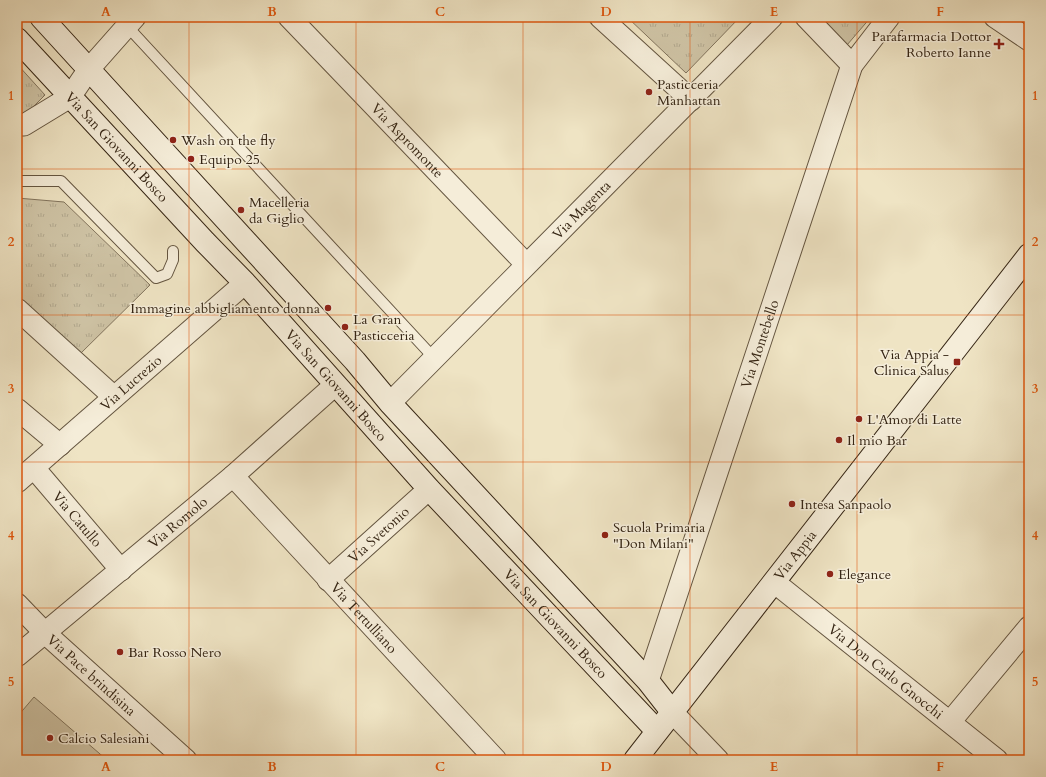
<svg xmlns="http://www.w3.org/2000/svg" width="1046" height="777" viewBox="0 0 1046 777" font-family="Cardo,serif">
	<style>
		.grass { fill: url(#grass-tufts); stroke: #82745d }
		.park { fill: #cfc4a6; stroke: #82745d }
		.lines { fill: none; stroke-linecap: round; stroke-linejoin: round }
		.lane-casing { stroke: #645540; stroke-width: 12 }
		.street-casing { stroke: #645540; stroke-width: 23 }
		.secondary-casing { stroke: #352514; stroke-width: 24 }
		.lane { stroke: #f5edd9; stroke-width: 10 }
		.street { stroke: #f5edd9; stroke-width: 21 }
		.secondary { stroke: #f5edd9; stroke-width: 22 }
		.grid { fill: none; stroke: #df560c; stroke-width: 1; stroke-opacity: 0.55 }
		.poi-dot { fill: #8f2418; stroke: #f5edd9; stroke-width: 1.5 }
		.labels { text-anchor: middle; stroke-width: 3; stroke-linejoin: round; paint-order: stroke }
		.poi-label { font-size: 14px; fill: #352514; stroke: #f5edd9; text-anchor: start }
		.street-label { font-size: 14px; fill: #352514; stroke: #f5edd9 }
		.neatline { fill: none; stroke: #df560c; stroke-width: 1.5 }
		.grid-label { font-size: 13px; text-anchor: middle; font-weight: bold; fill: #df560c }
	</style>
	<defs>
		<pattern id="grass-tufts" width="24" height="20" patternUnits="userSpaceOnUse"><rect width="24" height="20" fill="#cfc4a6"/><path d="M3 7l-1-3M5 7V3M7 7l1-3M15 17l-1-3M17 17v-4M19 17l1-3" fill="none" stroke="#b2a88e"/></pattern>
	</defs>
	<rect width="100%" height="100%" fill="#efe4c4"/>
	<filter id="stains"><feTurbulence type="fractalNoise" baseFrequency=".005" numOctaves="4"/><feColorMatrix values="0 0 0 0 .2 0 0 0 0 .09 0 0 0 0 .02 0 0 0 .5 -.17"/></filter>
	<radialGradient id="worn" r=".72"><stop offset=".6" stop-color="#630" stop-opacity="0"/><stop offset="1" stop-color="#630" stop-opacity=".3"/></radialGradient>
	<g class="grass">
		<polygon points="627,17 740,17 686,73"/>
		<polygon points="817,17 871,17 847,45"/>
		<polygon points="17,64 45,95 26,114 17,115"/>
		<polygon points="17,198 64,202 150,285 80,354 17,297"/>
	</g>
	<polygon class="park" points="34,697 107,760 17,760 17,717"/>
	<g class="lines">
		<g class="lane-casing">
			<g id="lane">
				<polyline points="127,26 434,358"/>
				<polyline points="17,181 61,181 156,278 167,274 173,260 173,251"/>
			</g>
		</g>
		<g class="street-casing">
			<g id="street">
				<path id="s1" d="M 289,17 L 526,264"/>
				<polyline points="600,17 691,100"/>
				<polyline points="806,17 852,65"/>
				<polyline points="995,17 1029,40"/>
				<polyline points="17,125 24,125 70,97 89,69 135,17"/>
				<polyline points="17,309 114,397"/>
				<path id="s2" d="M 390,403 L 772,17"/>
				<polyline points="17,409 60,445"/>
				<path id="s3" d="M 34,468 L 121,570"/>
				<path id="s4" d="M 233,476 L 496,760"/>
				<path id="s5" d="M 17,482 L 245,283"/>
				<path id="s6" d="M 328,580 L 429,489"/>
				<path id="s7" d="M 774,582 L 997,760"/>
				<path id="s8" d="M 17,604 L 45,633 L 186,760"/>
				<path id="s9" d="M 17,656 L 233,476 L 335,385"/>
				<path id="s10" d="M 648,681 L 852,65 L 889,17"/>
				<polyline points="673,713 718,760"/>
				<polyline points="950,722 1029,627"/>
			</g>
		</g>
		<g class="secondary-casing">
			<g id="secondary">
				<polyline points="41,17 355,361 390,403 648,681 673,713"/>
				<path id="s11" d="M 17,39 L 205,242 L 245,283 L 429,489 L 657,731"/>
				<path id="s12" d="M 635,760 L 1029,255"/>
			</g>
		</g>
		<use href="#lane" class="lane"/>
		<use href="#street" class="street"/>
		<use href="#secondary" class="secondary"/>
	</g>
	<path class="grid" d="M 189,17 L 189,760M 356,17 L 356,760M 523,17 L 523,760M 690,17 L 690,760M 857,17 L 857,760M 17,169 L 1029,169M 17,315 L 1029,315M 17,462 L 1029,462M 17,608 L 1029,608"/>
	<g class="poi-dot">
		<path d="M997 38h4v4h4v4h-4v4h-4v-4h-4v-4h4z"/>
		<circle cx="649" cy="92" r="4"/>
		<circle cx="173" cy="140" r="4"/>
		<circle cx="191" cy="159" r="4"/>
		<circle cx="241" cy="210" r="4"/>
		<circle cx="328" cy="308" r="4"/>
		<circle cx="345" cy="327" r="4"/>
		<rect x="953" y="358" width="8" height="8" rx="2"/>
		<circle cx="859" cy="419" r="4"/>
		<circle cx="839" cy="440" r="4"/>
		<circle cx="792" cy="504" r="4"/>
		<circle cx="605" cy="535" r="4"/>
		<circle cx="830" cy="574" r="4"/>
		<circle cx="120" cy="652" r="4"/>
		<circle cx="50" cy="738" r="4"/>
	</g>
	<g class="labels">
		<g class="poi-label">
			<text x="991" y="41" text-anchor="end">Parafarmacia Dottor<tspan x="991" dy="16">Roberto Ianne</tspan></text>
			<text x="657" y="89">Pasticceria<tspan x="657" dy="16">Manhattan</tspan></text>
			<text x="181" y="145">Wash on the fly</text>
			<text x="199" y="164">Equipo 25</text>
			<text x="249" y="207">Macelleria<tspan x="249" dy="16">da Giglio</tspan></text>
			<text x="320" y="313" text-anchor="end">Immagine abbigliamento donna</text>
			<text x="353" y="324">La Gran<tspan x="353" dy="16">Pasticceria</tspan></text>
			<text x="949" y="359" text-anchor="end">Via Appia -<tspan x="949" dy="16">Clinica Salus</tspan></text>
			<text x="867" y="424">L'Amor di Latte</text>
			<text x="847" y="445">Il mio Bar</text>
			<text x="800" y="509">Intesa Sanpaolo</text>
			<text x="613" y="532">Scuola Primaria<tspan x="613" dy="16">"Don Milani"</tspan></text>
			<text x="838" y="579">Elegance</text>
			<text x="128" y="657">Bar Rosso Nero</text>
			<text x="58" y="743">Calcio Salesiani</text>
		</g>
		<g class="street-label">
			<text dy="5" stroke="none"><textPath href="#s1" startOffset="171">Via Aspromonte</textPath></text>
			<text dy="5" stroke="none"><textPath href="#s11" startOffset="147">Via San Giovanni Bosco</textPath></text>
			<text dy="5" stroke="none"><textPath href="#s2" startOffset="272">Via Magenta</textPath></text>
			<text dy="5" stroke="none"><textPath href="#s10" startOffset="355">Via Montebello</textPath></text>
			<text dy="5" stroke="none"><textPath href="#s5" startOffset="151">Via Lucrezio</textPath></text>
			<text dy="5" stroke="none"><textPath href="#s11" startOffset="471">Via San Giovanni Bosco</textPath></text>
			<text dy="5" stroke="none"><textPath href="#s3" startOffset="67">Via Catullo</textPath></text>
			<text dy="5" stroke="none"><textPath href="#s9" startOffset="209">Via Romolo</textPath></text>
			<text dy="5" stroke="none"><textPath href="#s6" startOffset="68">Via Svetonio</textPath></text>
			<text dy="5" stroke="none"><textPath href="#s12" startOffset="260">Via Appia</textPath></text>
			<text dy="5" stroke="none"><textPath href="#s4" startOffset="193">Via Tertulliano</textPath></text>
			<text dy="5" stroke="none"><textPath href="#s11" startOffset="795">Via San Giovanni Bosco</textPath></text>
			<text dy="5" stroke="none"><textPath href="#s7" startOffset="143">Via Don Carlo Gnocchi</textPath></text>
			<text dy="5" stroke="none"><textPath href="#s8" startOffset="103">Via Pace brindisina</textPath></text>
		</g>
	</g>
	<rect width="1046" height="777" fill="none" stroke="#efe4c4" stroke-width="44"/>
	<rect x="22" y="22" width="1002" height="733" class="neatline"/>
	<g class="grid-label">
		<text x="106" y="16">A</text>
		<text x="272" y="16">B</text>
		<text x="440" y="16">C</text>
		<text x="606" y="16">D</text>
		<text x="774" y="16">E</text>
		<text x="940" y="16">F</text>
		<text x="11" y="100">1</text>
		<text x="1035" y="100">1</text>
		<text x="11" y="246">2</text>
		<text x="1035" y="246">2</text>
		<text x="11" y="393">3</text>
		<text x="1035" y="393">3</text>
		<text x="11" y="540">4</text>
		<text x="1035" y="540">4</text>
		<text x="11" y="686">5</text>
		<text x="1035" y="686">5</text>
		<text x="106" y="771">A</text>
		<text x="272" y="771">B</text>
		<text x="440" y="771">C</text>
		<text x="606" y="771">D</text>
		<text x="774" y="771">E</text>
		<text x="940" y="771">F</text>
	</g>
	<rect width="100%" height="100%" filter="url(#stains)"/>
	<rect width="100%" height="100%" fill="url(#worn)"/>
</svg>
